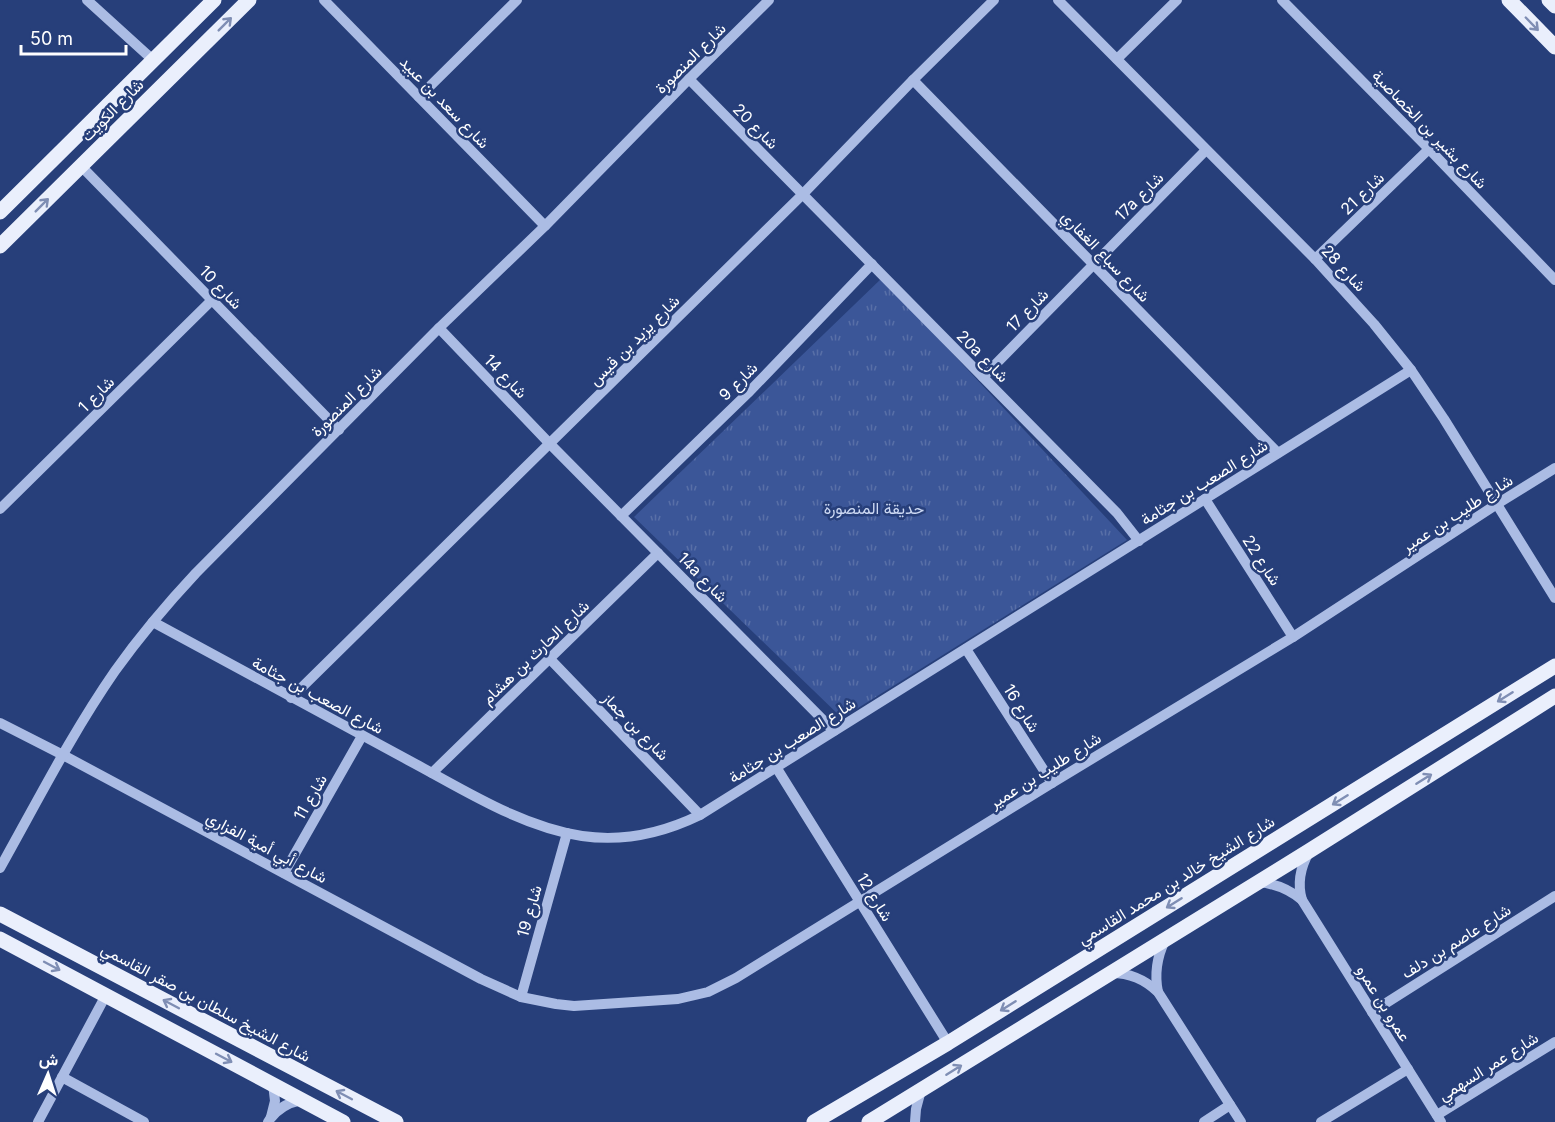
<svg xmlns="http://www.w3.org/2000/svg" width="1555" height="1122" viewBox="0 0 1555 1122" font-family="Inter,Vazirmatn,sans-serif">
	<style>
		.park { fill: url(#park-tufts) }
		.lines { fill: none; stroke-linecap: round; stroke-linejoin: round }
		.minor { stroke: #abbce4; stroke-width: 10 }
		.major { stroke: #eaeffc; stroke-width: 15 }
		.oneway { stroke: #7f8eb4 }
		.labels { text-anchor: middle; stroke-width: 5; stroke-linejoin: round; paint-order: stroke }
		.street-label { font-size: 16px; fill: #fff; stroke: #273f7a }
		.park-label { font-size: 16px; fill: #cdd9f3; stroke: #273f7a }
	</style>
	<defs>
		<pattern id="park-tufts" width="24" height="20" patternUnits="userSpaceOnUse" patternTransform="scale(1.5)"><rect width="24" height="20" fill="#3b5698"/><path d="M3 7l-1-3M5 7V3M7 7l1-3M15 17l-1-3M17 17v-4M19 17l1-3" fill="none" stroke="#586fa7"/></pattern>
	</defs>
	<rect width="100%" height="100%" fill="#273f7a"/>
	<polygon class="park" points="882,278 1127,540 842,718 634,517"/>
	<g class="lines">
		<g class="minor">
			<polyline points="87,0 153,60"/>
			<polyline points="324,0 545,226"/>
			<polyline points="1058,0 1315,259 1374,324 1411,370 1444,419 1555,598"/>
			<polyline points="1282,0 1429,149 1555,280"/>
			<polyline points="1117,59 1177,0"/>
			<polyline points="689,79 1117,513 1139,541"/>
			<polyline points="913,80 1278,453"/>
			<polyline points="419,97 517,0"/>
			<polyline points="81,166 339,430"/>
			<polyline points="1315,259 1429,149"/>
			<polyline points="439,328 550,444 834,731"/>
			<polyline points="983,377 1206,150"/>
			<polyline points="1205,499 1293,637"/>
			<polyline points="0,509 212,300"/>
			<polyline points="621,516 748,393 872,264"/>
			<path d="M 153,622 C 237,668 322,714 408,760 C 463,789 519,826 582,836 C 623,842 663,833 700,815 L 1411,370"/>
			<polyline points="966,649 1052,783"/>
			<polyline points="549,658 700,815"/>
			<polyline points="291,698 803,194 913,80 994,0"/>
			<polyline points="0,723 63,755 481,979 521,997 556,1004 574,1006 678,999 708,992 736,978 1052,783 1293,637 1497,504 1555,468"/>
			<polyline points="776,767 948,1043"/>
			<polyline points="432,773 658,553"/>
			<path d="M 0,868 C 37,802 72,733 115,671 C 140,636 167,604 196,573 L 439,328 L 545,226 L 689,79 L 769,0"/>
			<polyline points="284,873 362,736"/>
			<path d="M 1259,882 C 1276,884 1289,889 1302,900 L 1441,1122"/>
			<path d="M 1302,900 C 1297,883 1300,868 1309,852"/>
			<path d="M 1111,973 C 1130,973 1144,979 1158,992 L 1241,1122"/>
			<path d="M 1158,992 C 1154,973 1157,957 1165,940"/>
			<polyline points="521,997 567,833"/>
			<polyline points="1372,1012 1555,896"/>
			<polyline points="62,1077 144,1122"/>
			<polyline points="1437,1115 1555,1042"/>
			<polyline points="271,1117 275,1101 273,1084"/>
			<polyline points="38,1122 106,995"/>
			<path d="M 268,1122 C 276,1109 287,1103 301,1100"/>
			<polyline points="915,1122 916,1109 921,1090"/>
			<polyline points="1204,1122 1230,1105"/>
			<polyline points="1321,1122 1408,1069"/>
		</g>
		<g class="major">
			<polyline points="1509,0 1555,47"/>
			<polyline points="1549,0 1555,6"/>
			<polyline points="0,212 214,0"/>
			<polyline points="0,246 249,0"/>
			<polyline points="0,914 396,1122"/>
			<polyline points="0,939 343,1122"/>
			<polyline points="814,1122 948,1043 1555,666"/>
			<polyline points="869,1122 1309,851 1555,696"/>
		</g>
	</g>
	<defs><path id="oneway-shaft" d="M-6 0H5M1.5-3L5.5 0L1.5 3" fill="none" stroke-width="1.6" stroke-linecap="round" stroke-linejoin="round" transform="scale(1.5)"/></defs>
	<g class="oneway">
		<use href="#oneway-shaft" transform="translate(225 24) rotate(-45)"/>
		<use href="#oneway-shaft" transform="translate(1532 24) rotate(46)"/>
		<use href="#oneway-shaft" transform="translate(42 205) rotate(-45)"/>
		<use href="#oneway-shaft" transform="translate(1505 697) rotate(148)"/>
		<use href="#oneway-shaft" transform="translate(1424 779) rotate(-32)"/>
		<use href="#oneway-shaft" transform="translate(1340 800) rotate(148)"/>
		<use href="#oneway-shaft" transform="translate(1174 903) rotate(148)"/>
		<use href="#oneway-shaft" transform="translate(52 966) rotate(28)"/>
		<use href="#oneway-shaft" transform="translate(171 1004) rotate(-152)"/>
		<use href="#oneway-shaft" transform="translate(1008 1006) rotate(148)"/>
		<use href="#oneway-shaft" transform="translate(224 1058) rotate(28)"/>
		<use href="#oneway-shaft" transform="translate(954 1070) rotate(-32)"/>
		<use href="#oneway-shaft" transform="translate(344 1095) rotate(-152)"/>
	</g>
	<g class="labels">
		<g class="street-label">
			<text transform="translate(690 58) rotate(-45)" y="6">شارع المنصورة</text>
			<text transform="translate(445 102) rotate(46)" y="6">شارع سعد بن عبيد</text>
			<text transform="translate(112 110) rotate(-45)" y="6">شارع الكويت</text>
			<text transform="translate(756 126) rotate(45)" y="6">شارع 20</text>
			<text transform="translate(1430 129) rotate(46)" y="6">شارع بشير بن الخصاصية</text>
			<text transform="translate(1362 193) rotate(-44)" y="6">شارع 21</text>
			<text transform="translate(1139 196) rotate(-45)" y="6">17a شارع</text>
			<text transform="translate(1106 256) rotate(46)" y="6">شارع سباع الغفاري</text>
			<text transform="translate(1344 268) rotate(47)" y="6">شارع 28</text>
			<text transform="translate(221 287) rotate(46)" y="6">شارع 10</text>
			<text transform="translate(1027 310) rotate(-46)" y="6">شارع 17</text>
			<text transform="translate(634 340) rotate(-45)" y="6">شارع يزيد بن قيس</text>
			<text transform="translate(983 356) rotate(45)" y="6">20a شارع</text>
			<text transform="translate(506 376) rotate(46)" y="6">شارع 14</text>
			<text transform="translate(738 381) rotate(-45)" y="6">شارع 9</text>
			<text transform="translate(96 394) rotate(-45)" y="6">شارع 1</text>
			<text transform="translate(346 401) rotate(-45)" y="6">شارع المنصورة</text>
			<text transform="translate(1204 482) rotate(-32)" y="6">شارع الصعب بن جثامة</text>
			<text transform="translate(1457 513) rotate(-33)" y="6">شارع طليب بن عمير</text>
			<text transform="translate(1262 560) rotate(57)" y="6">شارع 22</text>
			<text transform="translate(703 577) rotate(45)" y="6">14a شارع</text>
			<text transform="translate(535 652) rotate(-44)" y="6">شارع الحارث بن هشام</text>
			<text transform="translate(318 695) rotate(28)" y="6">شارع الصعب بن جثامة</text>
			<text transform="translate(1022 708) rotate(58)" y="6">شارع 16</text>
			<text transform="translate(636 726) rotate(46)" y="6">شارع بن جماز</text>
			<text transform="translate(792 740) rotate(-32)" y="6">شارع الصعب بن جثامة</text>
			<text transform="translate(1045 770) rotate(-32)" y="6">شارع طليب بن عمير</text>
			<text transform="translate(310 797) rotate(-60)" y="6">شارع 11</text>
			<text transform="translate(267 847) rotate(28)" y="6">شارع أبي أمية الفزاري</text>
			<text transform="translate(1176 880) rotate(-32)" y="6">شارع الشيخ خالد بن محمد القاسمي</text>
			<text transform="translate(875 897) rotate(58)" y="6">شارع 12</text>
			<text transform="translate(529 911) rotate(-74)" y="6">شارع 19</text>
			<text transform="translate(1456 941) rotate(-32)" y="6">شارع عاصم بن دلف</text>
			<text transform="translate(206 1002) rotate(28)" y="6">شارع الشيخ سلطان بن صقر القاسمي</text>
			<text transform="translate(1384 1003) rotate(58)" y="6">عمرو بن عمرو</text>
			<text transform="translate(1488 1066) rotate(-32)" y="6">شارع عمر السهمي</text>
		</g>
		<g class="park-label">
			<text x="874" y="514">حديقة المنصورة</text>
		</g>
	</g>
	<g transform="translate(48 1074) rotate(3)" stroke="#273f7a" stroke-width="4.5" paint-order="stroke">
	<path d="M0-4.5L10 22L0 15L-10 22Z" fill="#ffffff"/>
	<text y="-9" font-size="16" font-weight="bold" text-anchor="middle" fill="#ffffff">ش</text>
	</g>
	<path d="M21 45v9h105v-9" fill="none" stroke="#ffffff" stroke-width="3"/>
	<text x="30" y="45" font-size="18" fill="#ffffff" stroke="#273f7a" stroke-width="4.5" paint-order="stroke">50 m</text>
</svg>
